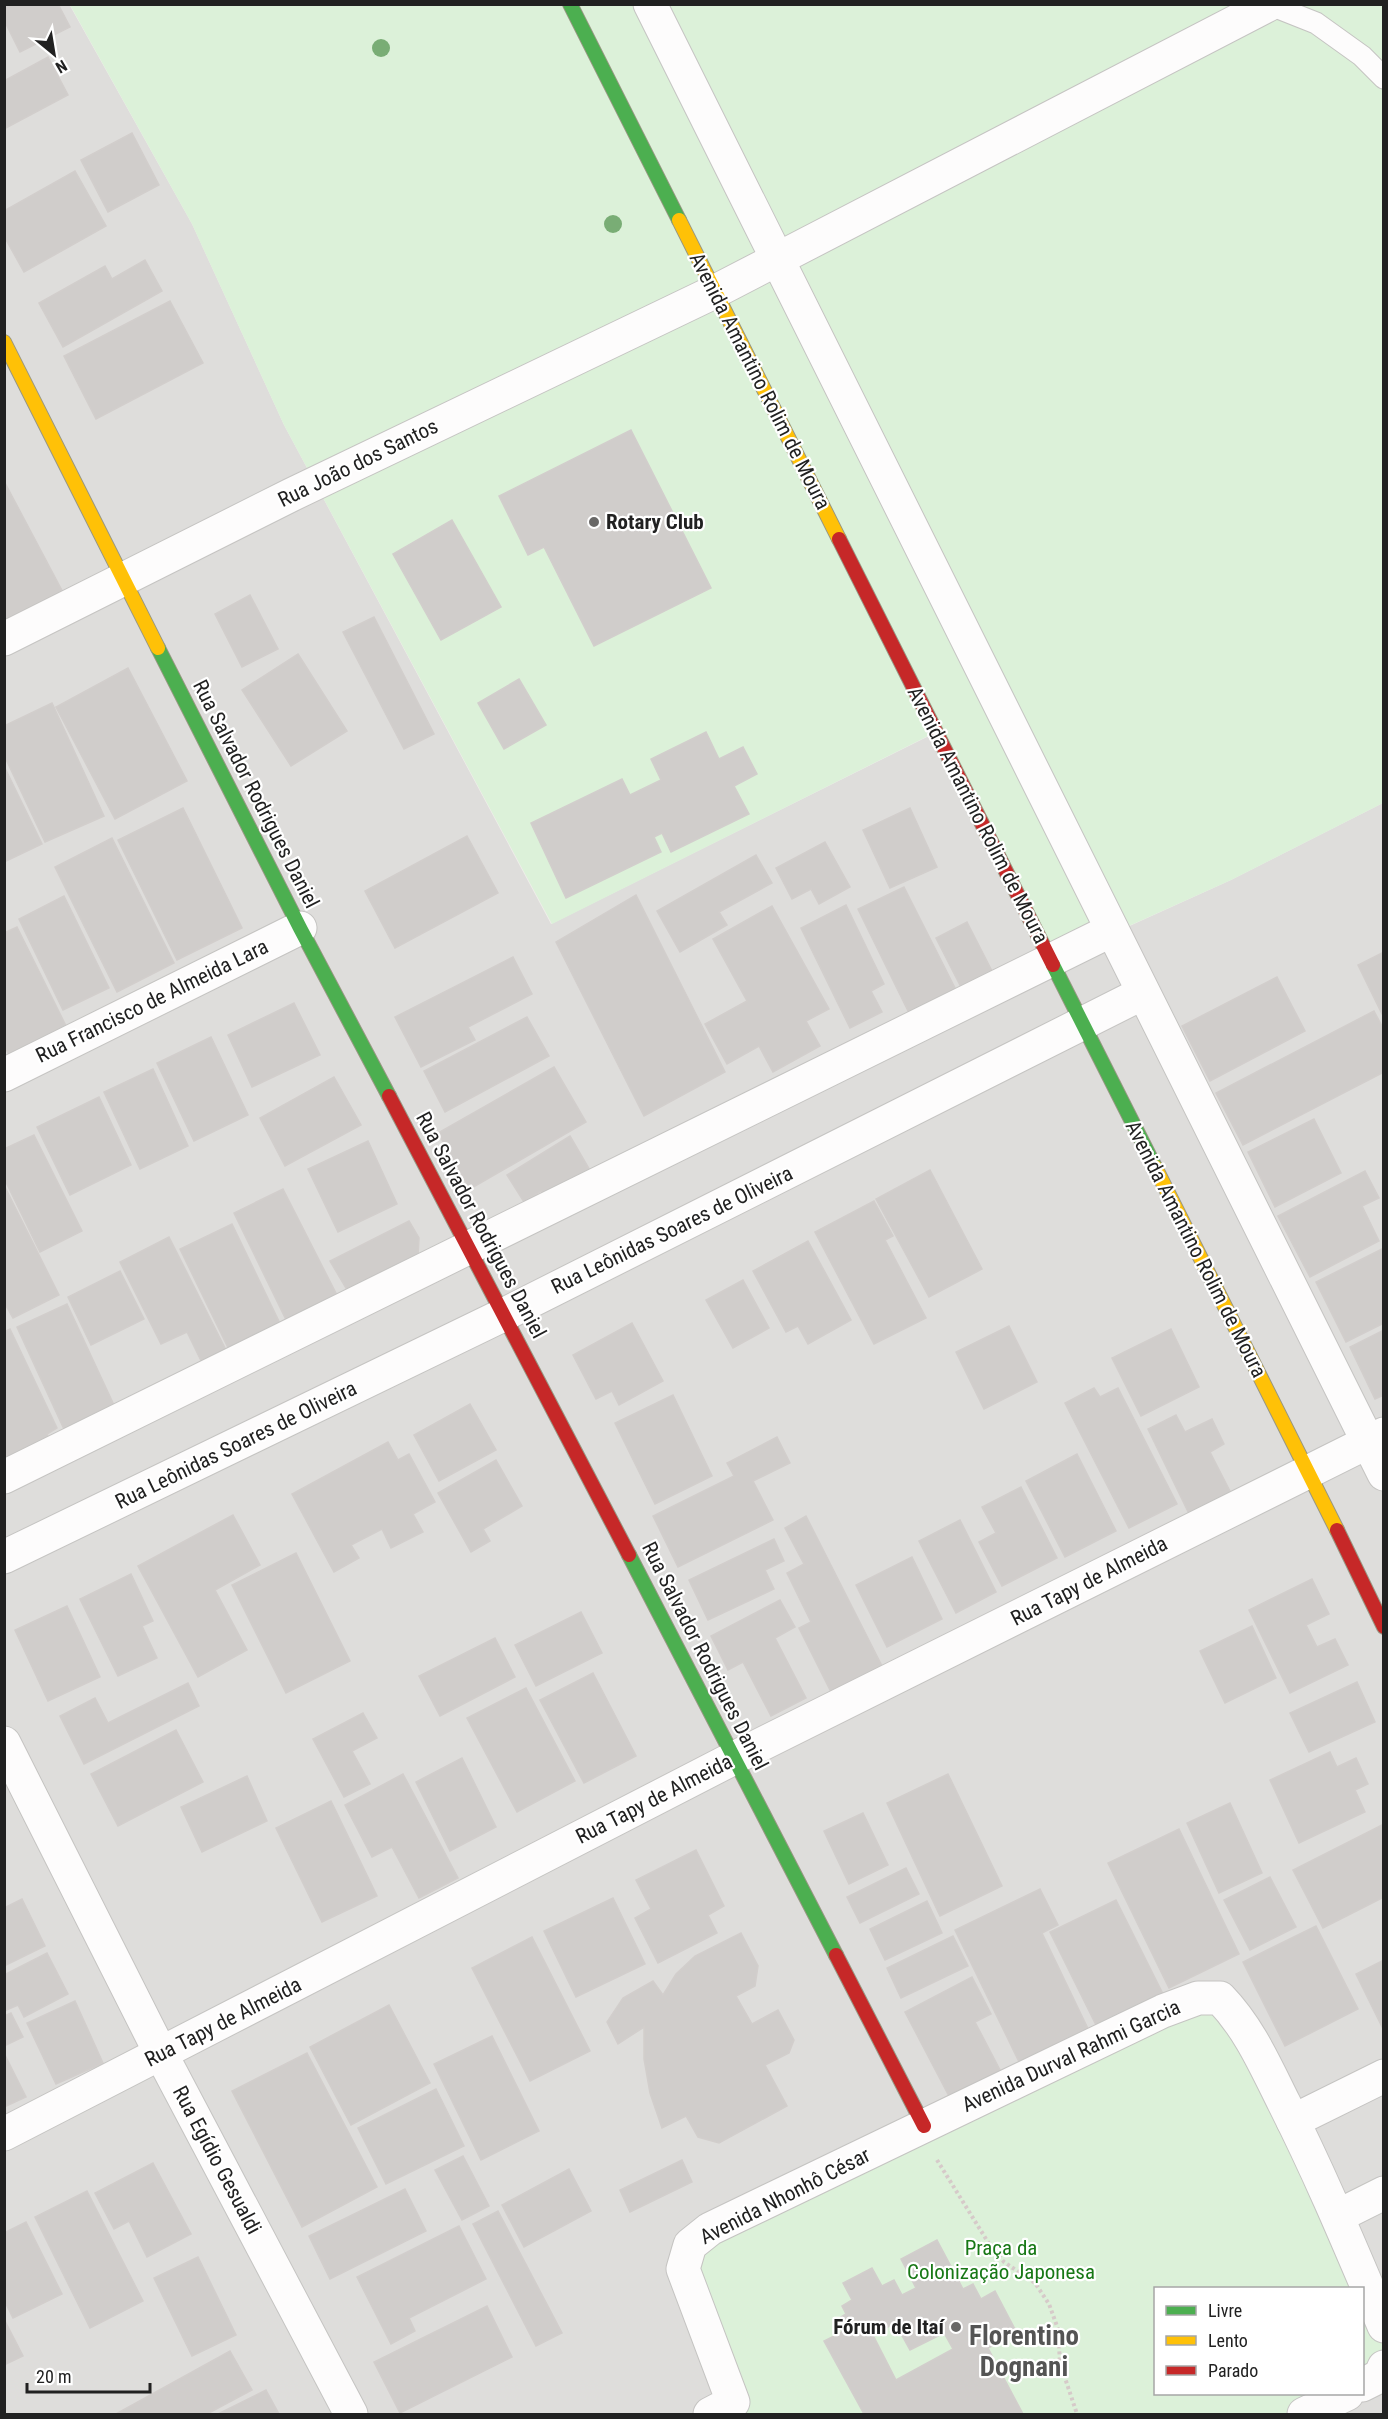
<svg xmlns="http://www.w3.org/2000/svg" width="1388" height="2419" viewBox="0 0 1388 2419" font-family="'Roboto Condensed',sans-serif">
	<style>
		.residential { fill: #dedddb; fill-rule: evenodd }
		.park { fill: #dcf1d9 }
		.building { fill: #d0cdcb; stroke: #d2cecc; stroke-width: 1.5; fill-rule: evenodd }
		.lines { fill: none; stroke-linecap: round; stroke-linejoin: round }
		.lane-casing { stroke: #c5c4c2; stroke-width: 23 }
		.street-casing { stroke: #c5c4c2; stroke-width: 35 }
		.fast-casing { stroke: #989783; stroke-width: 16 }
		.slow-casing { stroke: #989783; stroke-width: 16 }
		.jam-casing { stroke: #989783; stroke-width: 16 }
		.path { stroke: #d6cac9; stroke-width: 4; stroke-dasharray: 3 3; stroke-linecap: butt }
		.lane { stroke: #fdfcfc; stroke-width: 21 }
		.street { stroke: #fdfcfc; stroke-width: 33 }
		.fast { stroke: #4caf50; stroke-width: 14 }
		.slow { stroke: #ffc107; stroke-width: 14 }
		.jam { stroke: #c62828; stroke-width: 14 }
		.tree { fill: #79ad75 }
		.poi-dot { fill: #696867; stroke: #fff; stroke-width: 2 }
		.labels { text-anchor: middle; stroke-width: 4.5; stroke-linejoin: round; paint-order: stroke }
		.street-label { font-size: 21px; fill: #212121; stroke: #fff }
		.poi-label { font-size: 21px; font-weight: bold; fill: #212121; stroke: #fff; text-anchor: start }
		.park-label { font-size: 21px; fill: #187816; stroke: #fff }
		.district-label { font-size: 27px; font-weight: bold; fill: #545454; stroke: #fff }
	</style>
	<rect width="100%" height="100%" fill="#efedea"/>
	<path class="residential" d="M 69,4 L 192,224 L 284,425 L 551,924 L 935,733 L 1092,943 L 1231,880 L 1383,803 L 1383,2414 L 5,2414 L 4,5 ZM 1156,2288 L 1362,2288 L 1362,2394 L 1156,2394 Z"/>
	<g class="park">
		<polygon points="70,5 1383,5 1383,803 1231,880 1051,961 936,732 552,924 284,425 192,224"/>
		<polygon points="1220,1998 1383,2326 1383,2362 1363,2381 1362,2288 1156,2288 1156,2394 1347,2394 1304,2414 745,2414 702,2324 690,2245"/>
	</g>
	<g class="building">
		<polygon points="4,4 58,4 70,27 20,52 4,20"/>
		<polygon points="48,57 68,95 4,129 4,81"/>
		<polygon points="132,133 159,185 108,212 81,160"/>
		<polygon points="75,171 106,226 24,272 4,236 4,211"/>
		<polygon points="145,260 162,291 63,347 39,303 105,266 112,279"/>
		<polygon points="170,301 203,363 96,419 64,356"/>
		<polygon points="631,430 711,588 594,646 544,547 528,555 499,496"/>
		<polygon points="4,481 67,600 11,629 4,616"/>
		<polygon points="452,520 501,607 441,640 393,554"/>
		<polygon points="250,595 278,649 242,667 215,614"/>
		<polygon points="374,617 434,734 404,749 343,632"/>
		<polygon points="298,654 347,731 291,766 242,690"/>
		<polygon points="128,668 187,781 115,819 56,707"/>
		<polygon points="519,679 546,725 504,749 478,703"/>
		<polygon points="52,703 104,816 45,842 4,755 4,726"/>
		<polygon points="706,732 719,759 743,747 757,774 734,786 749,814 671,852 662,833 654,837 661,852 566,898 531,823 622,779 630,795 661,780 651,759"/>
		<polygon points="4,766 42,844 4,862"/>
		<polygon points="183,808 242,928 177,960 118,840"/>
		<polygon points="910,808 937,867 890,888 863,830"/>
		<polygon points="467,836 498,893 395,948 365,891"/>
		<polygon points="112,838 174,963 117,992 55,867"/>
		<polygon points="825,842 850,887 819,904 811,889 792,899 776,868"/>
		<polygon points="756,855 772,883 719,912 727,925 680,952 657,911"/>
		<polygon points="904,887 959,996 912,1019 858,909"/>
		<polygon points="636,895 725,1072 644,1116 556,942"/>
		<polygon points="64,896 109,988 63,1010 19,919"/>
		<polygon points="846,905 884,984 871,991 882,1012 850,1028 801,928"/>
		<polygon points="772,906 829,1009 806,1021 820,1046 773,1072 759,1046 727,1064 705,1024 747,1001 713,939"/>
		<polygon points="967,922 995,977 964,993 936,938"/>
		<polygon points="17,927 72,1038 15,1067 4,1045 4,933"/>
		<polygon points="1384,952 1384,1014 1382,1014 1358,965"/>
		<polygon points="513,957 532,994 468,1027 475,1040 421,1067 395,1017"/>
		<polygon points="1277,977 1305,1031 1210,1081 1182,1026"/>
		<polygon points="294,1003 320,1055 252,1087 228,1035"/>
		<polygon points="1374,1011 1384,1030 1384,1072 1243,1145 1216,1093"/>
		<polygon points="527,1017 549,1056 445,1112 424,1071"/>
		<polygon points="211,1037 248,1115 194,1141 157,1063"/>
		<polygon points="554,1067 586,1122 470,1189 438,1133"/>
		<polygon points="153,1069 188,1146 140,1169 104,1092"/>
		<polygon points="334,1077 361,1125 285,1166 260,1118"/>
		<polygon points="99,1097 131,1165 70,1195 37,1127"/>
		<polygon points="1314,1119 1341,1173 1275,1207 1248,1152"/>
		<polygon points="34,1135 82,1231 40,1252 4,1178 4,1149"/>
		<polygon points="570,1136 595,1179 550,1206 541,1191 524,1202 507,1175"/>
		<polygon points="368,1141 397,1204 338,1232 308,1169"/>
		<polygon points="930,1170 982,1269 929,1297 876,1199"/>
		<polygon points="1365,1171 1379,1198 1362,1206 1379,1241 1310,1277 1278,1216"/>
		<polygon points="4,1185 59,1295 13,1318 4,1302"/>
		<polygon points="283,1189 343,1307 292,1332 234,1213"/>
		<polygon points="874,1201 893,1236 885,1240 926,1318 874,1344 815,1232"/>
		<polygon points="409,1221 419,1238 418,1256 353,1300 330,1261"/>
		<polygon points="232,1224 287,1338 235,1362 180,1249"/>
		<polygon points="169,1237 232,1362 208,1375 187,1332 161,1344 120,1262"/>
		<polygon points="808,1241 851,1320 808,1344 798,1326 786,1332 753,1271"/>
		<polygon points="1384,1248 1384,1323 1346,1342 1316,1282"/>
		<polygon points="120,1271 144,1319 91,1345 68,1297"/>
		<polygon points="743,1280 769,1328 733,1348 706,1300"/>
		<polygon points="67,1304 119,1416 69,1440 17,1327"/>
		<polygon points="632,1323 663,1381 619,1405 612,1391 596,1399 573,1355"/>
		<polygon points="1009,1326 1037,1382 984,1409 956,1352"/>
		<polygon points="10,1329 57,1428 47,1434 52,1446 12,1466 4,1450 4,1332"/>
		<polygon points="1171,1329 1199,1387 1141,1416 1112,1358"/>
		<polygon points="1384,1330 1384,1395 1375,1399 1350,1347"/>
		<polygon points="1094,1388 1100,1397 1118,1388 1177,1504 1129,1528 1065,1403"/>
		<polygon points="673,1395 712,1476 655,1504 615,1423"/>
		<polygon points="470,1404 496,1450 439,1481 414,1435"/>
		<polygon points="1176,1415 1185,1432 1212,1419 1224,1444 1210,1452 1236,1503 1194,1524 1148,1429"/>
		<polygon points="777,1437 790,1463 753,1481 773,1520 678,1567 653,1516 734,1476 727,1463"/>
		<polygon points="388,1442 398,1460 409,1454 435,1502 413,1514 423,1532 391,1548 382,1529 351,1545 359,1558 334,1572 292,1494"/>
		<polygon points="1077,1454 1116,1531 1065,1557 1026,1481"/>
		<polygon points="496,1460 522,1506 483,1529 490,1541 471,1552 438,1493"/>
		<polygon points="1021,1487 1057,1558 1002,1586 979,1542 996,1533 982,1507"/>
		<polygon points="233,1515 260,1565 215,1590 247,1650 198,1677 138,1566"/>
		<polygon points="806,1516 885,1672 834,1698 799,1628 811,1622 787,1573 804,1564 785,1528"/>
		<polygon points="960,1520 996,1592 956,1613 919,1541"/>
		<polygon points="774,1539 784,1561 765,1570 774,1589 708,1620 689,1580"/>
		<polygon points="296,1553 350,1661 286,1693 232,1585"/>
		<polygon points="912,1557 942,1619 887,1647 856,1585"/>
		<polygon points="131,1574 153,1621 142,1626 157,1658 118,1676 80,1599"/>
		<polygon points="1312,1579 1329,1614 1306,1625 1317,1647 1335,1639 1348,1665 1290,1693 1249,1610"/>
		<polygon points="780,1600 795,1627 775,1638 806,1698 771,1716 743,1662 728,1670 711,1636"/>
		<polygon points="67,1606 100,1677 48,1701 15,1630"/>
		<polygon points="581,1612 602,1653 536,1686 515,1645"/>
		<polygon points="1252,1626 1276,1678 1225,1703 1200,1651"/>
		<polygon points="495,1638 515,1677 440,1716 419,1676"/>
		<polygon points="593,1673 636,1756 584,1783 540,1700"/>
		<polygon points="1357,1682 1375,1722 1309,1752 1290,1713"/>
		<polygon points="188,1683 199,1706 84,1764 60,1716 95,1698 108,1723"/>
		<polygon points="526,1688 575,1781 517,1812 467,1718"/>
		<polygon points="363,1713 377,1738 352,1751 370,1784 344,1797 313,1739"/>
		<polygon points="176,1730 203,1782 118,1826 91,1774"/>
		<polygon points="1330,1752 1337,1767 1356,1758 1368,1784 1355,1790 1365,1812 1299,1843 1270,1780"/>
		<polygon points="462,1758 496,1827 450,1851 416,1782"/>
		<polygon points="403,1774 458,1878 419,1898 392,1847 372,1857 345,1805"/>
		<polygon points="948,1774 1002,1886 940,1916 887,1803"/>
		<polygon points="247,1776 267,1821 202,1852 181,1807"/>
		<polygon points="331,1801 377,1896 322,1922 276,1828"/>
		<polygon points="1230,1803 1262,1873 1219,1893 1187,1823"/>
		<polygon points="863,1813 888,1865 849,1884 824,1831"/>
		<polygon points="1384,1824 1384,1897 1323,1928 1293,1870"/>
		<polygon points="1179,1829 1239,1954 1169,1988 1108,1863"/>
		<polygon points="696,1850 724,1906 708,1915 717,1933 658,1963 635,1918 651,1909 636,1880"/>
		<polygon points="906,1868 919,1894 860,1923 847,1897"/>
		<polygon points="1270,1877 1296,1927 1250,1950 1224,1900"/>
		<polygon points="1040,1889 1058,1925 1042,1933 1092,2037 1023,2070 955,1930"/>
		<polygon points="613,1898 645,1964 576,1997 544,1931"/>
		<polygon points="22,1899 45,1946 4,1966 4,1908"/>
		<polygon points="1116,1900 1164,1996 1098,2029 1050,1932"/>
		<polygon points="927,1901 942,1933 885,1960 870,1929"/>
		<polygon points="1316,1926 1358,2009 1285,2046 1243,1962"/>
		<polygon points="741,1933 758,1966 755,1986 736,1996 752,2024 778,2010 794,2040 789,2053 765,2065 787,2106 719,2143 698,2137 686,2116 662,2128 650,2093 644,2059 644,2027 618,2044 607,2022 623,1998 653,1981 663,1995 676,1974 695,1956"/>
		<polygon points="953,1936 968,1966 901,1998 887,1968"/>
		<polygon points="532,1937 590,2051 530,2081 472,1968"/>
		<polygon points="47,1953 68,1994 24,2017 18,2005 4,2011 4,1975"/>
		<polygon points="1384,1960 1384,2031 1356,1974"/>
		<polygon points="972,1977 991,2014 975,2022 1001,2072 950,2098 905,2012"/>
		<polygon points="75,2001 103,2063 56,2084 27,2023"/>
		<polygon points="389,2005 430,2083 351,2125 310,2047"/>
		<polygon points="11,2013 23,2037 4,2046 4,2016"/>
		<polygon points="492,2036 539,2131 481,2160 434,2064"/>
		<polygon points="4,2053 26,2097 4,2107"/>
		<polygon points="307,2053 377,2187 302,2227 232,2091"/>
		<polygon points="436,2089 464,2146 386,2184 358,2128"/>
		<polygon points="463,2156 489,2206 462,2220 435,2170"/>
		<polygon points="682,2160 692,2182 630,2212 620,2190"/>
		<polygon points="153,2163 191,2234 147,2257 129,2221 114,2229 95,2193"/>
		<polygon points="569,2169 591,2211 524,2247 502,2205"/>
		<polygon points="405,2189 426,2231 330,2279 309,2236"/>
		<polygon points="87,2191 143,2301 90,2328 35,2217"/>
		<polygon points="498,2211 562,2333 536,2346 473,2224"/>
		<polygon points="26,2222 62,2294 13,2318 4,2300 4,2233"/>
		<polygon points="459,2226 486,2279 409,2318 415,2331 391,2344 357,2277"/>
		<path d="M 937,2240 L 963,2289 L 973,2284 L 981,2299 L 995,2291 L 1017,2333 L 988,2348 L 1023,2414 L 864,2414 L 824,2341 L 842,2332 L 836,2320 L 846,2314 L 842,2306 L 852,2300 L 843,2283 L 872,2268 L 882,2286 L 894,2280 L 902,2295 L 916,2288 L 901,2259 ZM 895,2323 L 910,2350 L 944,2333 L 953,2349 L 896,2380 L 873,2335 Z"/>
		<polygon points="198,2257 236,2335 192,2356 154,2278"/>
		<polygon points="487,2306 512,2357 400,2413 374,2362"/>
		<polygon points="4,2319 23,2356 4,2365"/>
		<polygon points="230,2351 252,2390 207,2414 116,2414"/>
		<polygon points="266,2390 279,2414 218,2414"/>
	</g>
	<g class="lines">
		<g class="lane-casing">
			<polyline id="lane" points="1268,4 1316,23 1362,56 1384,78"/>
		</g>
		<g class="street-casing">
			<g id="street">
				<polyline points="650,4 1384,1474"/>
				<polyline points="4,639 291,495 714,292 1268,5"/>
				<polyline points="4,1075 300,928"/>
				<polyline points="4,1477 1112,930"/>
				<polyline points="4,1557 505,1314 1143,993"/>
				<polyline points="4,1743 161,2054 351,2414"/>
				<polyline points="1293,2121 1384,2076"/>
				<polyline points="4,2134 734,1758 1384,1434"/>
				<polyline points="1338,2216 1384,2193"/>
				<polyline points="1362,2385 1380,2376 1384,2367"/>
				<path d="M 710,2414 L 733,2402 L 683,2269 L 690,2245 L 710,2229 L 1163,2011 L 1198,1998 L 1220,1998 C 1249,2028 1265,2065 1284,2103 C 1321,2176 1352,2251 1384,2326"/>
				<polyline points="1304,2414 1347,2394"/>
			</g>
		</g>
		<g class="fast-casing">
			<g id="fast">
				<polyline points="570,4 679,220"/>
				<polyline points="158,648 300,928 389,1096"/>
				<polyline points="1053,965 1155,1167"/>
				<polyline points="629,1555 836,1955"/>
			</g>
		</g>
		<g class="slow-casing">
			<g id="slow">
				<polyline points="679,220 839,539"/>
				<polyline points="4,342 158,648"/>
				<polyline points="1155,1167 1337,1530"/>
			</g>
		</g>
		<g class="jam-casing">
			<g id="jam">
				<polyline points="839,539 1053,965"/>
				<polyline points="389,1096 629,1555"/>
				<polyline points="1337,1530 1384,1627"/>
				<polyline points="836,1955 924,2126"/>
			</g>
		</g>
		<polyline class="path" points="937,2160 991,2247 1004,2262 1035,2283 1049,2304 1058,2329 1060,2363 1077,2414"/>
		<use href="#lane" class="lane"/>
		<use href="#street" class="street"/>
		<use href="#fast" class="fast"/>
		<use href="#slow" class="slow"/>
		<use href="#jam" class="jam"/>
	</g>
	<g class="tree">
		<circle cx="381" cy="48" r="9"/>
		<circle cx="613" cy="224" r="9"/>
	</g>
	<g class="poi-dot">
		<circle cx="594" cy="522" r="6"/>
		<circle cx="956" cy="2327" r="6"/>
	</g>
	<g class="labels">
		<g class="street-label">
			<text transform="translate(760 381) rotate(63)" y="7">Avenida Amantino Rolim de Moura</text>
			<text transform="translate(358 463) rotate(-26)" y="7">Rua João dos Santos</text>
			<text transform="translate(256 794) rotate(63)" y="7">Rua Salvador Rodrigues Daniel</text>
			<text transform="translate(978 815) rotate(63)" y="7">Avenida Amantino Rolim de Moura</text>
			<text transform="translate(152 1001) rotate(-26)" y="7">Rua Francisco de Almeida Lara</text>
			<text transform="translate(481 1225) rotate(62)" y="7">Rua Salvador Rodrigues Daniel</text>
			<text transform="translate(672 1230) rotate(-26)" y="7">Rua Leônidas Soares de Oliveira</text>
			<text transform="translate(1196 1249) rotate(63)" y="7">Avenida Amantino Rolim de Moura</text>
			<text transform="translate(236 1445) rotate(-26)" y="7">Rua Leônidas Soares de Oliveira</text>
			<text transform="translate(1089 1581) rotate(-27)" y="7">Rua Tapy de Almeida</text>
			<text transform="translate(705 1656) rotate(63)" y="7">Rua Salvador Rodrigues Daniel</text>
			<text transform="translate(654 1799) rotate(-27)" y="7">Rua Tapy de Almeida</text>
			<text transform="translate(223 2022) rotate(-27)" y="7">Rua Tapy de Almeida</text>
			<text transform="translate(1071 2056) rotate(-25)" y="7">Avenida Durval Rahmi Garcia</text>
			<text transform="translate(217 2160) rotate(62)" y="7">Rua Egídio Gesualdi</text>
			<text transform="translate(785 2196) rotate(-27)" y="7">Avenida Nhonhô César</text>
		</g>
		<g class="poi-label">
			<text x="606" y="529">Rotary Club</text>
			<text x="944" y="2334" text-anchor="end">Fórum de Itaí</text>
		</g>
		<g class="park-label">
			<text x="1001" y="2255">Praça da<tspan x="1001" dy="24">Colonização Japonesa</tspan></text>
		</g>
		<g class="district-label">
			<text x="1024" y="2345">Florentino<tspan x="1024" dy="31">Dognani</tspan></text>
		</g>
	</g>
	<rect width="1388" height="2419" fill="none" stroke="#212121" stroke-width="12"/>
	<rect x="1154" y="2287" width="210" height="108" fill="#ffffff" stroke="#a6a6a6" stroke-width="1.5"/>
	<rect x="1166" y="2306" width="30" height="9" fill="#4caf50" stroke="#a6a6a6" stroke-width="1.5"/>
	<text x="1208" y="2317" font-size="18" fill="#212121">Livre</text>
	<rect x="1166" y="2336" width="30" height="9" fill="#ffc107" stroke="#a6a6a6" stroke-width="1.5"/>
	<text x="1208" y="2347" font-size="18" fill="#212121">Lento</text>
	<rect x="1166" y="2366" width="30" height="9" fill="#c62828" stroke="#a6a6a6" stroke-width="1.5"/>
	<text x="1208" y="2377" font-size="18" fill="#212121">Parado</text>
	<g transform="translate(54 54) rotate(150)" stroke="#ffffff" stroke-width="4.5" paint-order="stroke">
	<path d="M0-4.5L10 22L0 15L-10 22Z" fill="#212121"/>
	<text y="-9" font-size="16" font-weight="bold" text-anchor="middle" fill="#212121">N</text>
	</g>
	<path d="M27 2383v9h123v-9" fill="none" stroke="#212121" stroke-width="3"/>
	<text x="36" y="2383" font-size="18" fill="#212121" stroke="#ffffff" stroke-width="4.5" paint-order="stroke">20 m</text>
</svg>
